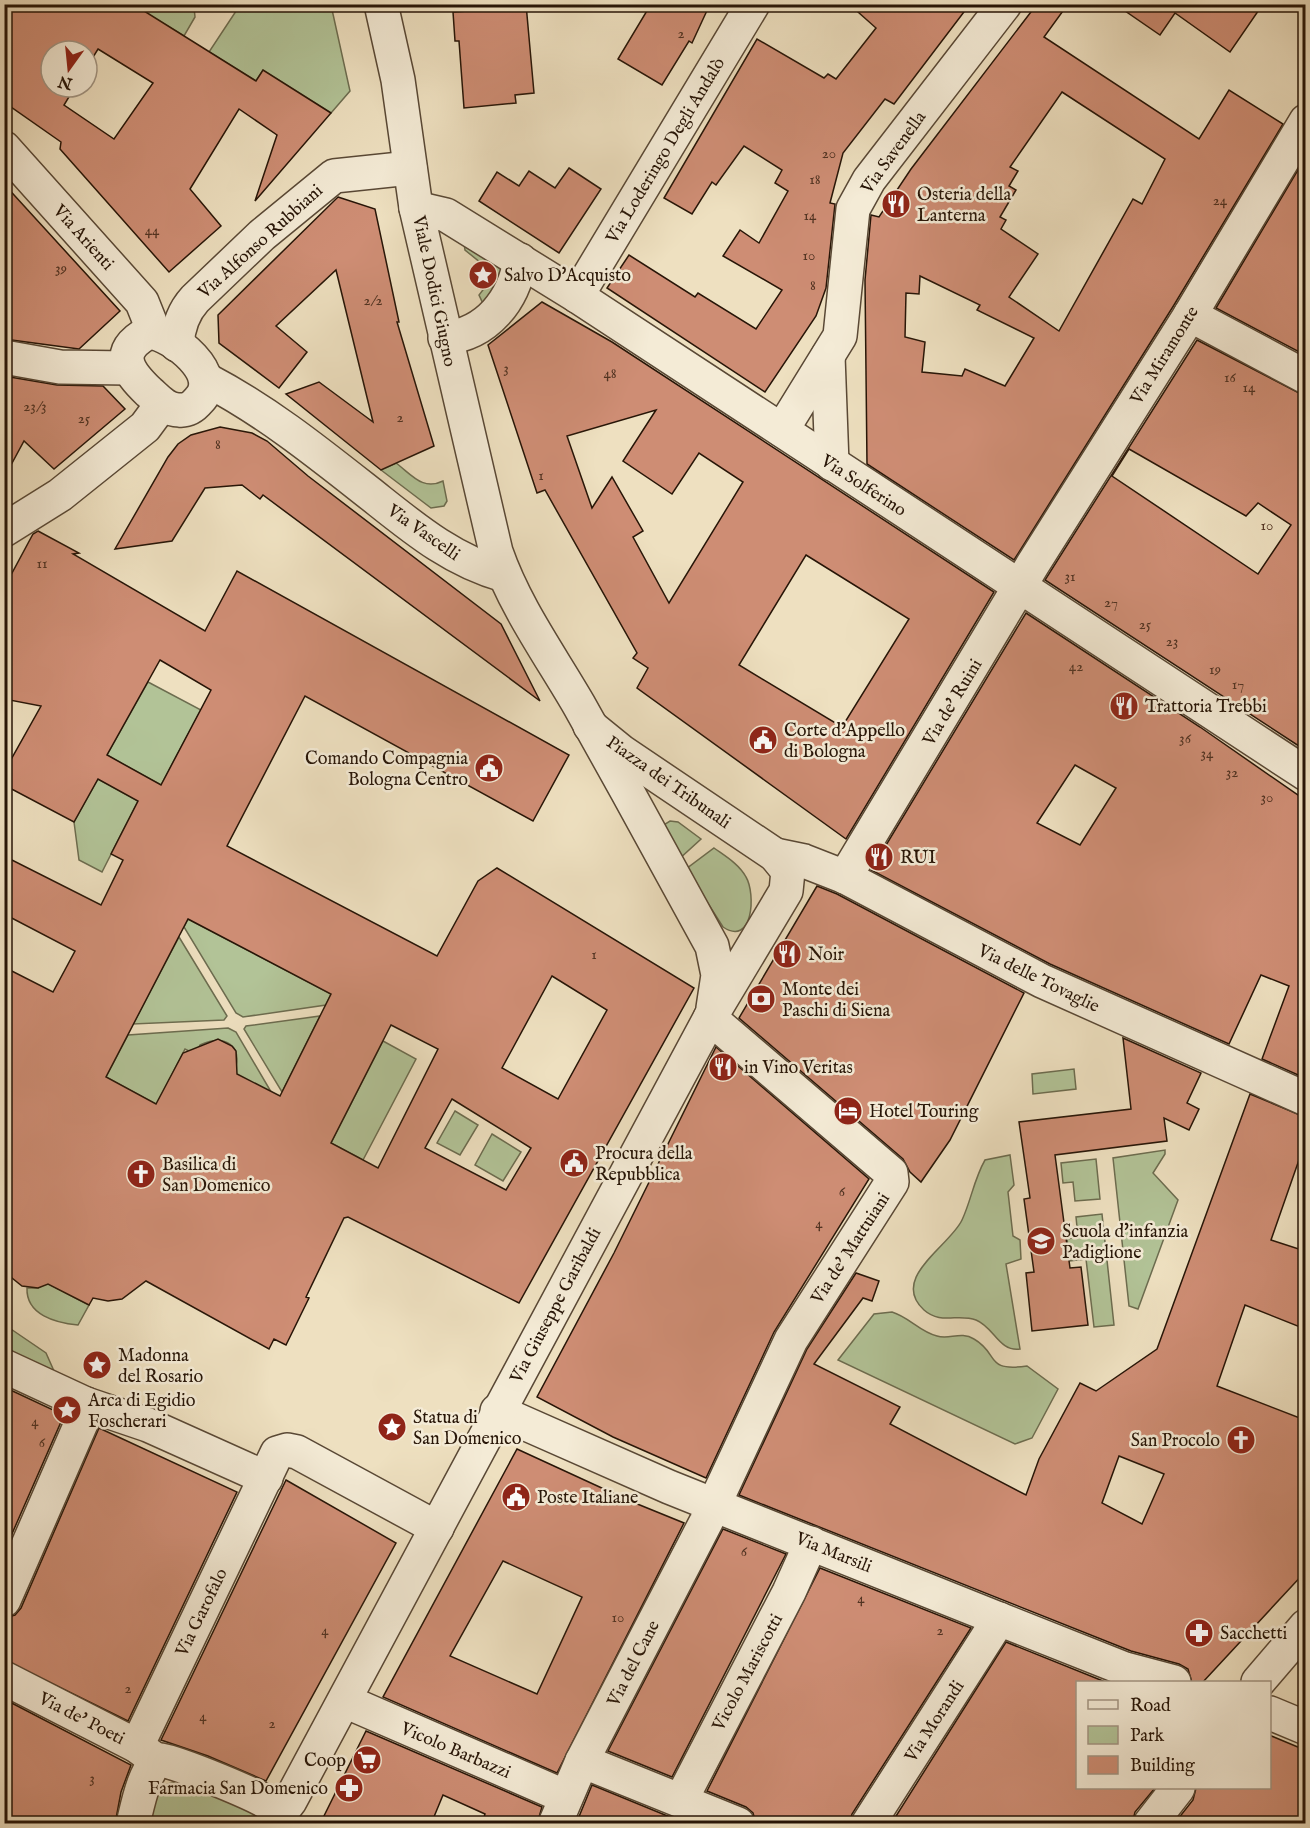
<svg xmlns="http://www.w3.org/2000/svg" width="1310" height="1828" viewBox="0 0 1310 1828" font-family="'IM FELL English',serif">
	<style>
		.green { fill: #b2c397; stroke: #6c6c4f; stroke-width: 1.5 }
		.building { fill: #ce8d74; stroke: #271507; stroke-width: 1.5; fill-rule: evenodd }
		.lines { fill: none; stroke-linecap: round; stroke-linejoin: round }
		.minor-casing { stroke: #594835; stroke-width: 36 }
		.minor { stroke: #f4ebd6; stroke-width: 33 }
		.labels { text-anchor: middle; stroke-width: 5; stroke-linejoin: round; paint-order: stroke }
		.number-label { font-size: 15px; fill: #513322 }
		.street-label { font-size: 18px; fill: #271507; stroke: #f4ebd6 }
		.poi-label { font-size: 18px; fill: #271507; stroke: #f4ebd6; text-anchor: start }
	</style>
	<rect width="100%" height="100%" fill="#eee0c0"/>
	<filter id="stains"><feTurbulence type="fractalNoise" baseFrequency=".00333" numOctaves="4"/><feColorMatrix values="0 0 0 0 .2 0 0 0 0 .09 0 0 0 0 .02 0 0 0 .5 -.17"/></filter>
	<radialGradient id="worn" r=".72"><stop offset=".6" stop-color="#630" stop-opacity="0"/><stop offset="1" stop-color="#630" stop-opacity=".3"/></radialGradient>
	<g class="green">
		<polygon points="133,5 190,5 194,7 195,17 184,36"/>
		<polygon points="240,5 331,5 350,91 331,113 263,70 256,81 209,52"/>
		<polygon points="464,243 502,270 486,310 479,295 489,282 487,268 465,250"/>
		<path d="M 396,463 C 412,475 423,491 443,481 L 447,501 L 444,506 L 431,508 L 381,470 Z"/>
		<polygon points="148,682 201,710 161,785 107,755"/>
		<polygon points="98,779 138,801 102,872 79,860 74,822"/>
		<polygon points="670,821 678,822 701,839 678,860 662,826"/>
		<path d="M 714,848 C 725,856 739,864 746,877 C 756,894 753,947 723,927 L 686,869 Z"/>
		<polygon points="188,919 331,994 326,1005 243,1017 236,1013 184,927"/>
		<polygon points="179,937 227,1016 224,1020 133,1024"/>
		<polygon points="320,1016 282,1092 244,1029 246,1026"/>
		<path d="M 228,1028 L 236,1032 L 277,1102 L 234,1073 C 244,1045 225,1034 200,1045 L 195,1054 L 185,1049 L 161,1096 L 159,1106 L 106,1077 L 128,1035 Z"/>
		<polygon points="383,1041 416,1059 363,1160 331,1143"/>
		<polygon points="1074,1069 1076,1089 1033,1094 1032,1074"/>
		<polygon points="455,1111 478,1125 460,1155 437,1143"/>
		<polygon points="492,1134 521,1152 503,1181 475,1165"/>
		<polygon points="1165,1150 1165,1154 1153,1173 1178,1200 1138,1309 1129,1306 1113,1158"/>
		<path d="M 1010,1155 L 1014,1185 L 1008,1192 L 1013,1236 L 1020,1240 L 1021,1259 L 1006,1264 L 1020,1349 C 999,1352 994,1327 976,1320 C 958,1313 941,1325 924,1310 C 889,1278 950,1246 962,1220 C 971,1201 974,1179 985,1160 Z"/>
		<polygon points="1096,1159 1100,1199 1075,1201 1073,1182 1063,1183 1061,1163"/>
		<polygon points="1102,1214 1114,1325 1094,1327 1086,1259 1070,1261 1067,1239 1078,1237 1076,1217"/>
		<path d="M 47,1283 L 89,1305 L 78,1325 C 56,1323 26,1315 27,1288 L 38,1288 Z"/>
		<path d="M 892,1312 C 909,1317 920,1332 937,1336 C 949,1340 961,1331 974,1339 C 1000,1354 984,1372 1027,1366 L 1058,1389 L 1032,1438 L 1015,1444 L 838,1360 L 874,1314 Z"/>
		<polygon points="5,1325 46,1353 54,1371 5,1355"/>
		<polygon points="183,1778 252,1809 257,1823 149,1824 158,1788"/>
	</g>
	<g class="building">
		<path d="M 4,4 L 133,4 L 256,81 L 263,70 L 331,113 L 255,201 L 277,135 L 239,109 L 190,189 L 221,226 L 169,272 L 60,149 L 61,142 L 4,102 ZM 98,49 L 153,83 L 114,139 L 64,105 L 75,87 L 51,87 L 51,51 L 87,51 L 87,67 Z"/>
		<polygon points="497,4 526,4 534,93 515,95 516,103 464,108 459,41 455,41 453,12 498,9"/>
		<polygon points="651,4 710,4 692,43 689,41 662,85 618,59"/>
		<polygon points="849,4 970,4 894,104 885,99 843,153 830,203 835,204 826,288 816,316 765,392 607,288 629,255 695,297 698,293 756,329 782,290 723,256 740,230 759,243 788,191 775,183 782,170 744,146 716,185 712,182 692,214 664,198 757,39 824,78 828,74 836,79 876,28"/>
		<path d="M 1037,4 L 1068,4 L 1044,37 L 1199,139 L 1229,90 L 1283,124 L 1174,305 L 1014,560 L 867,464 L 865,280 L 871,215 L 879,217 L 911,169 ZM 1062,92 L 1165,159 L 1142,204 L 1133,199 L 1059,331 L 1009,297 L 1038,254 L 1001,229 L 1006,220 L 1000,217 L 1016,190 L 1009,186 L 1018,171 L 1010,167 ZM 920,276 L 980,305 L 977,310 L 1034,338 L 1005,386 L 965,369 L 962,376 L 922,372 L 925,342 L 905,337 L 906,293 L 919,294 Z"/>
		<polygon points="1115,4 1263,4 1230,52 1175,13 1160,35"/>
		<polygon points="1305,158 1305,355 1216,308"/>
		<polygon points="569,168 601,189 559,253 479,201 497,172 519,186 529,171 555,188"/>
		<polygon points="4,184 120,311 79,349 4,339"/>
		<polygon points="338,197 375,209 399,322 397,322 434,446 381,470 286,394 319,382 373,422 336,270 276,326 307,352 279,388 219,343 218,315"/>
		<path d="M 542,302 L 612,342 L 994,592 L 846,839 L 637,688 L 648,668 L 633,658 L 637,653 L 545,490 L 537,493 L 488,345 ZM 656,410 L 623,461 L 672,494 L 699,453 L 743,482 L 669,603 L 633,537 L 643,531 L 612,477 L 592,508 L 567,436 ZM 806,555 L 909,619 L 842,727 L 739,665 Z"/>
		<path d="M 1197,340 L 1305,396 L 1305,750 L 1045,580 ZM 1129,449 L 1246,516 L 1258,503 L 1291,525 L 1258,574 L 1112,476 Z"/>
		<polygon points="4,376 57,385 103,386 125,409 54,469 24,441 4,478"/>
		<polygon points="220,427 252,433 267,441 308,476 501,624 540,701 263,495 260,499 242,485 205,488 172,541 115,549 168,457 178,444 191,435"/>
		<path d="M 38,531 L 79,553 L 73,554 L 205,631 L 237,571 L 569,755 L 533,821 L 305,696 L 227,846 L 437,956 L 478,881 L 497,868 L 694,988 L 519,1303 L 348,1217 L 344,1218 L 306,1297 L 309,1298 L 286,1345 L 274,1339 L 269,1349 L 146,1281 L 122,1299 L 108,1301 L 93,1298 L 89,1305 L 48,1284 L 38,1288 L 22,1286 L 12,1278 L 4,1267 L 4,967 L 53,992 L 75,951 L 4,914 L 4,856 L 101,905 L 123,860 L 111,854 L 138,801 L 98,779 L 74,822 L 4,785 L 4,772 L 41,706 L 4,699 L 4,588 L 33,534 ZM 160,660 L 211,690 L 161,785 L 107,755 ZM 188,919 L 331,994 L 280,1096 L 237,1074 L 236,1051 L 232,1046 L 218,1039 L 183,1053 L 156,1104 L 106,1077 ZM 552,976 L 607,1010 L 558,1099 L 502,1068 ZM 391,1025 L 438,1049 L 378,1168 L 331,1143 ZM 452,1099 L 531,1148 L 506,1190 L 425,1148 Z"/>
		<path d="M 1026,613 L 1200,727 L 1305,800 L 1305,1078 L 1262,1059 L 1289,986 L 1261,975 L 1229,1044 L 1050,964 L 871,870 ZM 1075,765 L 1116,788 L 1080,845 L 1037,823 Z"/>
		<polygon points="817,886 837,894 1024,993 950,1140 921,1182 910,1172 903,1159 739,1018"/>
		<polygon points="1123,1038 1201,1073 1187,1103 1199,1109 1189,1130 1164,1118 1167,1141 1055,1155 1070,1268 1081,1267 1088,1325 1032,1331 1026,1273 1034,1272 1024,1199 1030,1198 1019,1122 1131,1109"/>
		<polygon points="716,1047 869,1179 774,1332 706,1478 613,1437 537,1397 614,1253"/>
		<path d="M 1250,1094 L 1305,1117 L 1305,1159 L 1300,1157 L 1271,1240 L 1305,1251 L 1305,1329 L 1245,1305 L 1217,1386 L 1305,1420 L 1305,1572 L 1202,1683 L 1192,1683 L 1188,1669 L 1179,1664 L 1131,1651 L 739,1495 L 807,1349 L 856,1273 L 879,1281 L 872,1301 L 863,1298 L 814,1364 L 900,1407 L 890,1424 L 1026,1495 L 1039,1459 L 1080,1383 L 1096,1391 L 1157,1349 ZM 1119,1456 L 1164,1474 L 1142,1524 L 1102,1503 Z"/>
		<polygon points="4,1387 64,1415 4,1552"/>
		<polygon points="99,1428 237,1492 128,1721 4,1660 4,1618 15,1615 21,1608"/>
		<path d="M 517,1449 L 630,1501 L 684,1523 L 557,1773 L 383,1697 ZM 503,1561 L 582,1597 L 537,1694 L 450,1656 Z"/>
		<polygon points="286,1480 396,1543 266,1781 208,1756 161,1740"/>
		<polygon points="723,1529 786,1554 672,1777 608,1751"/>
		<polygon points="820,1568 971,1628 852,1814 849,1824 756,1824 753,1813 746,1807 707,1791"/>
		<polygon points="1006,1642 1108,1683 1077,1683 1077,1788 1155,1788 1135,1812 1132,1824 891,1824"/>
		<polygon points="4,1699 131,1765 121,1792 115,1824 4,1824"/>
		<polygon points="366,1731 542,1807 537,1824 482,1824 485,1814 443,1795 431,1824 320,1824"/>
		<polygon points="1269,1735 1305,1750 1305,1824 1174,1824 1193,1800 1196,1788 1269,1788"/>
		<polygon points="592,1785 687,1824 576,1824"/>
	</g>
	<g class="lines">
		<g class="minor-casing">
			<g id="minor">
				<path d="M 381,4 L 398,80 L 416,208 L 496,552 C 515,607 550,655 579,705 C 624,785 668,865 712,946 L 718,975 L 713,1008"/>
				<polyline points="4,148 142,302 150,322 149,332"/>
				<polyline points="416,208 446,215 577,296 1306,774"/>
				<polyline points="577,296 753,4"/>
				<polyline points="1190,315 1306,377"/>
				<path d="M 149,332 C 173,334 224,375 199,400 C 194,406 188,411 179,410 C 166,410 158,400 149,392 C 126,370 114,351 149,332 Z"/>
				<path d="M 445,338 C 487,334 514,300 520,260"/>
				<path d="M 177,345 C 178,327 183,312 195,299 L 262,235 L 334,176 L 410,168"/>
				<polyline points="828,356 832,464"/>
				<polyline points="4,357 60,367 128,368"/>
				<path d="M 207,380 C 266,411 316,451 368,492 C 411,526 450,560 504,575"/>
				<polyline points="782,430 840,336 853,209 869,180 1005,4"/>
				<polyline points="4,530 60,495 145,427 162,404"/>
				<polyline points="775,855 804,861 845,877 1042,981 1306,1099"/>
				<polyline points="845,877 1033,564 1190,315 1306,121"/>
				<polyline points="4,1366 86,1404 148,1425 266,1478"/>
				<polyline points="497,1411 669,1487 999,1619 1125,1669 1174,1682"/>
				<polyline points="4,1600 83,1419 86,1404"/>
				<polyline points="4,1678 137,1746 153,1758"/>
				<polyline points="1258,1682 1306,1626"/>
				<polyline points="345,1701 566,1797"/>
				<polyline points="1270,1713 1306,1728"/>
				<polyline points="137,1746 277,1453 287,1450 297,1452 437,1528"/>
				<polyline points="582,1761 738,1824"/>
				<polyline points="681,1800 789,1592 811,1543"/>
				<polyline points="280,1814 290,1801 710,1018 786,891 788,871 775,855 622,752 590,726"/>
				<path d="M 133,1824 C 137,1808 145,1764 161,1760 C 179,1763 261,1796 274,1807 C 280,1812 281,1817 282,1824"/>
				<polyline points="555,1824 582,1761 706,1522 791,1340 892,1182 891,1173 710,1018"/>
				<polyline points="868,1824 999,1619"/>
				<polyline points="1150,1824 1178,1788"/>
			</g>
		</g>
		<use href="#minor" class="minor"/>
	</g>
	<defs>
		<g id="restaurant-disc" transform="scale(1.5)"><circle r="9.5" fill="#8f2418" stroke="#f4ebd6"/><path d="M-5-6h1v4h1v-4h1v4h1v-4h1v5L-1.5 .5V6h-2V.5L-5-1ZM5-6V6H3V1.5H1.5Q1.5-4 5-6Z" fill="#fff"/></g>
		<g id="sight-disc" transform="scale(1.5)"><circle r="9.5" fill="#8f2418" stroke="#f4ebd6"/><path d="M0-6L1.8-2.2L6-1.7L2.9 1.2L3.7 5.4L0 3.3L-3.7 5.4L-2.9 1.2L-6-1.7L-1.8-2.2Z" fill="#fff"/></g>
		<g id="civic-disc" transform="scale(1.5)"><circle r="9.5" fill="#8f2418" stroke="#f4ebd6"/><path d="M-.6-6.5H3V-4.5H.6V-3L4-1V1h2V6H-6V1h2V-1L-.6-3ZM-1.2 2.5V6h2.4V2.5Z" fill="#fff"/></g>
		<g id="bank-disc" transform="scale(1.5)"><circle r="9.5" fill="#8f2418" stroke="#f4ebd6"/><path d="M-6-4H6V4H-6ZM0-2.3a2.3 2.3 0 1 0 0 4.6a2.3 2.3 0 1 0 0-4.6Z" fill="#fff"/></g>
		<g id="hotel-disc" transform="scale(1.5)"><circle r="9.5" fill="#8f2418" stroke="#f4ebd6"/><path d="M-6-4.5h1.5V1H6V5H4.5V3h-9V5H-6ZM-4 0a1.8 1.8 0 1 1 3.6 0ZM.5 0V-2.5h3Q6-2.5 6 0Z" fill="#fff"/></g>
		<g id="church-disc" transform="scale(1.5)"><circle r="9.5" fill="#8f2418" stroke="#f4ebd6"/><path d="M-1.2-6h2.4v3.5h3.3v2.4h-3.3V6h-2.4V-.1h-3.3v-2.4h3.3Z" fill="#fff"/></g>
		<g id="school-disc" transform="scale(1.5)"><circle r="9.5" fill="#8f2418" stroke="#f4ebd6"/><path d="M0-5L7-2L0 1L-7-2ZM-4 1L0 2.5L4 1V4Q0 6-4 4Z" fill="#fff"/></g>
		<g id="pharmacy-disc" transform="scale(1.5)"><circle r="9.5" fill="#8f2418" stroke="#f4ebd6"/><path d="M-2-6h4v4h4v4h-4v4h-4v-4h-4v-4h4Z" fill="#fff"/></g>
		<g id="supermarket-disc" transform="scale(1.5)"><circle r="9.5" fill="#8f2418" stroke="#f4ebd6"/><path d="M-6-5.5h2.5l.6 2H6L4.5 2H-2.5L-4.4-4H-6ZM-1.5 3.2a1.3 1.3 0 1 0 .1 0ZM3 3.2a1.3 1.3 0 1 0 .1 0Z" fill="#fff"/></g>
	</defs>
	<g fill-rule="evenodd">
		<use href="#restaurant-disc" x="896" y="204"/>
		<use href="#sight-disc" x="483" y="275"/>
		<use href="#restaurant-disc" x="1124" y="706"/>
		<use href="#civic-disc" x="763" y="740"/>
		<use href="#civic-disc" x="489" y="768"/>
		<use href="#restaurant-disc" x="879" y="857"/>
		<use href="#restaurant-disc" x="787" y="954"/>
		<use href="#bank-disc" x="761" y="999"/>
		<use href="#restaurant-disc" x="723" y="1067"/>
		<use href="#hotel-disc" x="848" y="1111"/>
		<use href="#civic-disc" x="574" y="1163"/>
		<use href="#church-disc" x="141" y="1174"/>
		<use href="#school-disc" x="1041" y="1241"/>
		<use href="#sight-disc" x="97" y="1365"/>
		<use href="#sight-disc" x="67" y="1410"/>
		<use href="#sight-disc" x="392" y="1427"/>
		<use href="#church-disc" x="1241" y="1440"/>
		<use href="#civic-disc" x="516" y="1497"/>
		<use href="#pharmacy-disc" x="1199" y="1633"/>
		<use href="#supermarket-disc" x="367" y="1760"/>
		<use href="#pharmacy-disc" x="349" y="1788"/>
	</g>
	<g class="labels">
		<g class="number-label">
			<text x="681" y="38">2</text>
			<text x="829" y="158">20</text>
			<text x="815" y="184">18</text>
			<text x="1220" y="205">24</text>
			<text x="810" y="220">14</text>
			<text x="152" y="235">44</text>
			<text x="809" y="260">10</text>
			<text x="61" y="273">39</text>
			<text x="813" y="290">8</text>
			<text x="373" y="305">2/2</text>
			<text x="506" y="373">3</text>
			<text x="610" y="378">48</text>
			<text x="1230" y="382">16</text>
			<text x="1249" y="392">14</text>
			<text x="35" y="411">23/3</text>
			<text x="400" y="422">2</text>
			<text x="84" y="423">25</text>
			<text x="218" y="449">8</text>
			<text x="541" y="480">1</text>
			<text x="1267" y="530">10</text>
			<text x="42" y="568">11</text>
			<text x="1070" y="581">31</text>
			<text x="1111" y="607">27</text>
			<text x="1145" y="629">25</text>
			<text x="1172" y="646">23</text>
			<text x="1076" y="671">42</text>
			<text x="1215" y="674">19</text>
			<text x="1238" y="689">17</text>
			<text x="1185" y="743">36</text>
			<text x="1207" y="758">34</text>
			<text x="1232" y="777">32</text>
			<text x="1267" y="802">30</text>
			<text x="594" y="959">1</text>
			<text x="842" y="1196">6</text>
			<text x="819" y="1228">4</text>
			<text x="35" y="1426">4</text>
			<text x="42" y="1447">6</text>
			<text x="744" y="1556">6</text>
			<text x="861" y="1603">4</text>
			<text x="618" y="1622">10</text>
			<text x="325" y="1635">4</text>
			<text x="940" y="1635">2</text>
			<text x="128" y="1693">2</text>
			<text x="203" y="1721">4</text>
			<text x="272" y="1728">2</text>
			<text x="92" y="1783">3</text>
		</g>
		<g class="street-label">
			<text transform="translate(665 150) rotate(-59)" y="6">Via Loderingo Degli Andalò</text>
			<text transform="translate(893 152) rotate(-54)" y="6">Via Savenella</text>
			<text transform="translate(84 237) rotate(48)" y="6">Via Arienti</text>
			<text transform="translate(260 241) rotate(-42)" y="6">Via Alfonso Rubbiani</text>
			<text transform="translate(435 291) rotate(78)" y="6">Viale Dodici Giugno</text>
			<text transform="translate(1164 355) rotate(-58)" y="6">Via Miramonte</text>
			<text transform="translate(864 485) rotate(33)" y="6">Via Solferino</text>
			<text transform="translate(424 532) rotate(35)" y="6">Via Vascelli</text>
			<text transform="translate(952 702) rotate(-59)" y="6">Via de' Ruini</text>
			<text transform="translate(669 782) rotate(35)" y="6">Piazza dei Tribunali</text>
			<text transform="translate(1039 978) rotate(26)" y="6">Via delle Tovaglie</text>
			<text transform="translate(850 1248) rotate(-57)" y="6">Via de' Mattuiani</text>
			<text transform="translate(555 1305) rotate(-62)" y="6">Via Giuseppe Garibaldi</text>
			<text transform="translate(834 1552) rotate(22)" y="6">Via Marsili</text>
			<text transform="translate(201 1612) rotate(-64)" y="6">Via Garofalo</text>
			<text transform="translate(633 1663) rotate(-63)" y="6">Via del Cane</text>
			<text transform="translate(747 1672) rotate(-62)" y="6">Vicolo Mariscotti</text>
			<text transform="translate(82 1718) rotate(27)" y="6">Via de' Poeti</text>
			<text transform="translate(934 1721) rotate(-57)" y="6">Via Morandi</text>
			<text transform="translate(456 1750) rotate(23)" y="6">Vicolo Barbazzi</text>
		</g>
		<g class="poi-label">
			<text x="917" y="200">Osteria della<tspan x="917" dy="21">Lanterna</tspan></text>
			<text x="504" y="281">Salvo D'Acquisto</text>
			<text x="1145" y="712">Trattoria Trebbi</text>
			<text x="784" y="736">Corte d’Appello<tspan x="784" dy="21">di Bologna</tspan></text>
			<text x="468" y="764" text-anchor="end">Comando Compagnia<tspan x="468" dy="21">Bologna Centro</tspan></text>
			<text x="900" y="863">RUI</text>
			<text x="808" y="960">Noir</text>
			<text x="782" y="995">Monte dei<tspan x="782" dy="21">Paschi di Siena</tspan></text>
			<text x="744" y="1073">in Vino Veritas</text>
			<text x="869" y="1117">Hotel Touring</text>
			<text x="595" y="1159">Procura della<tspan x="595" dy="21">Repubblica</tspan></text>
			<text x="162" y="1170">Basilica di<tspan x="162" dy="21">San Domenico</tspan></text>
			<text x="1062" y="1237">Scuola d'infanzia<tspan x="1062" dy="21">Padiglione</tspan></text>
			<text x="118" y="1361">Madonna<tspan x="118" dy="21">del Rosario</tspan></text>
			<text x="88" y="1406">Arca di Egidio<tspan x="88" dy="21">Foscherari</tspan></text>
			<text x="413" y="1423">Statua di<tspan x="413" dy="21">San Domenico</tspan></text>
			<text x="1220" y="1446" text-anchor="end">San Procolo</text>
			<text x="537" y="1503">Poste Italiane</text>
			<text x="1220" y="1639">Sacchetti</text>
			<text x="346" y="1766" text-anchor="end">Coop</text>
			<text x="328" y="1794" text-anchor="end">Farmacia San Domenico</text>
		</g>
	</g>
	<rect width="1310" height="1828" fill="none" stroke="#eee0c0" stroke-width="24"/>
	<rect x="6" y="6" width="1298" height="1816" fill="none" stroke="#271507" stroke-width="3"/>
	<rect x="12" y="12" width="1286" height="1804" fill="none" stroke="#271507" stroke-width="1.5"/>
	<rect x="1076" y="1681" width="195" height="108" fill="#f4ebd6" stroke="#a29583" stroke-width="1.5"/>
	<rect x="1088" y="1700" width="30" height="9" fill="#f4ebd6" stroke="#a29583" stroke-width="1.5"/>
	<text x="1130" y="1711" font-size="18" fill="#271507">Road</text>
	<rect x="1088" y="1726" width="30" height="18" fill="#b2c397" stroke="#a29583" stroke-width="1.5"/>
	<text x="1130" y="1741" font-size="18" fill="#271507">Park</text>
	<rect x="1088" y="1756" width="30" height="18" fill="#ce8d74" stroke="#a29583" stroke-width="1.5"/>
	<text x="1130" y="1771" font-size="18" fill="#271507">Building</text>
	<g transform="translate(69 69) rotate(195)"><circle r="28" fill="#f4ebd6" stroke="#a29583" stroke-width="1.5"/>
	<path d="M0-4.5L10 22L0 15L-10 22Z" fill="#8f2418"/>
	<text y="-9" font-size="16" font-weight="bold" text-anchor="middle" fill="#271507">N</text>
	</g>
	<rect width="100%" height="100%" filter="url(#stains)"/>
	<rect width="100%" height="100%" fill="url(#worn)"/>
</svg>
